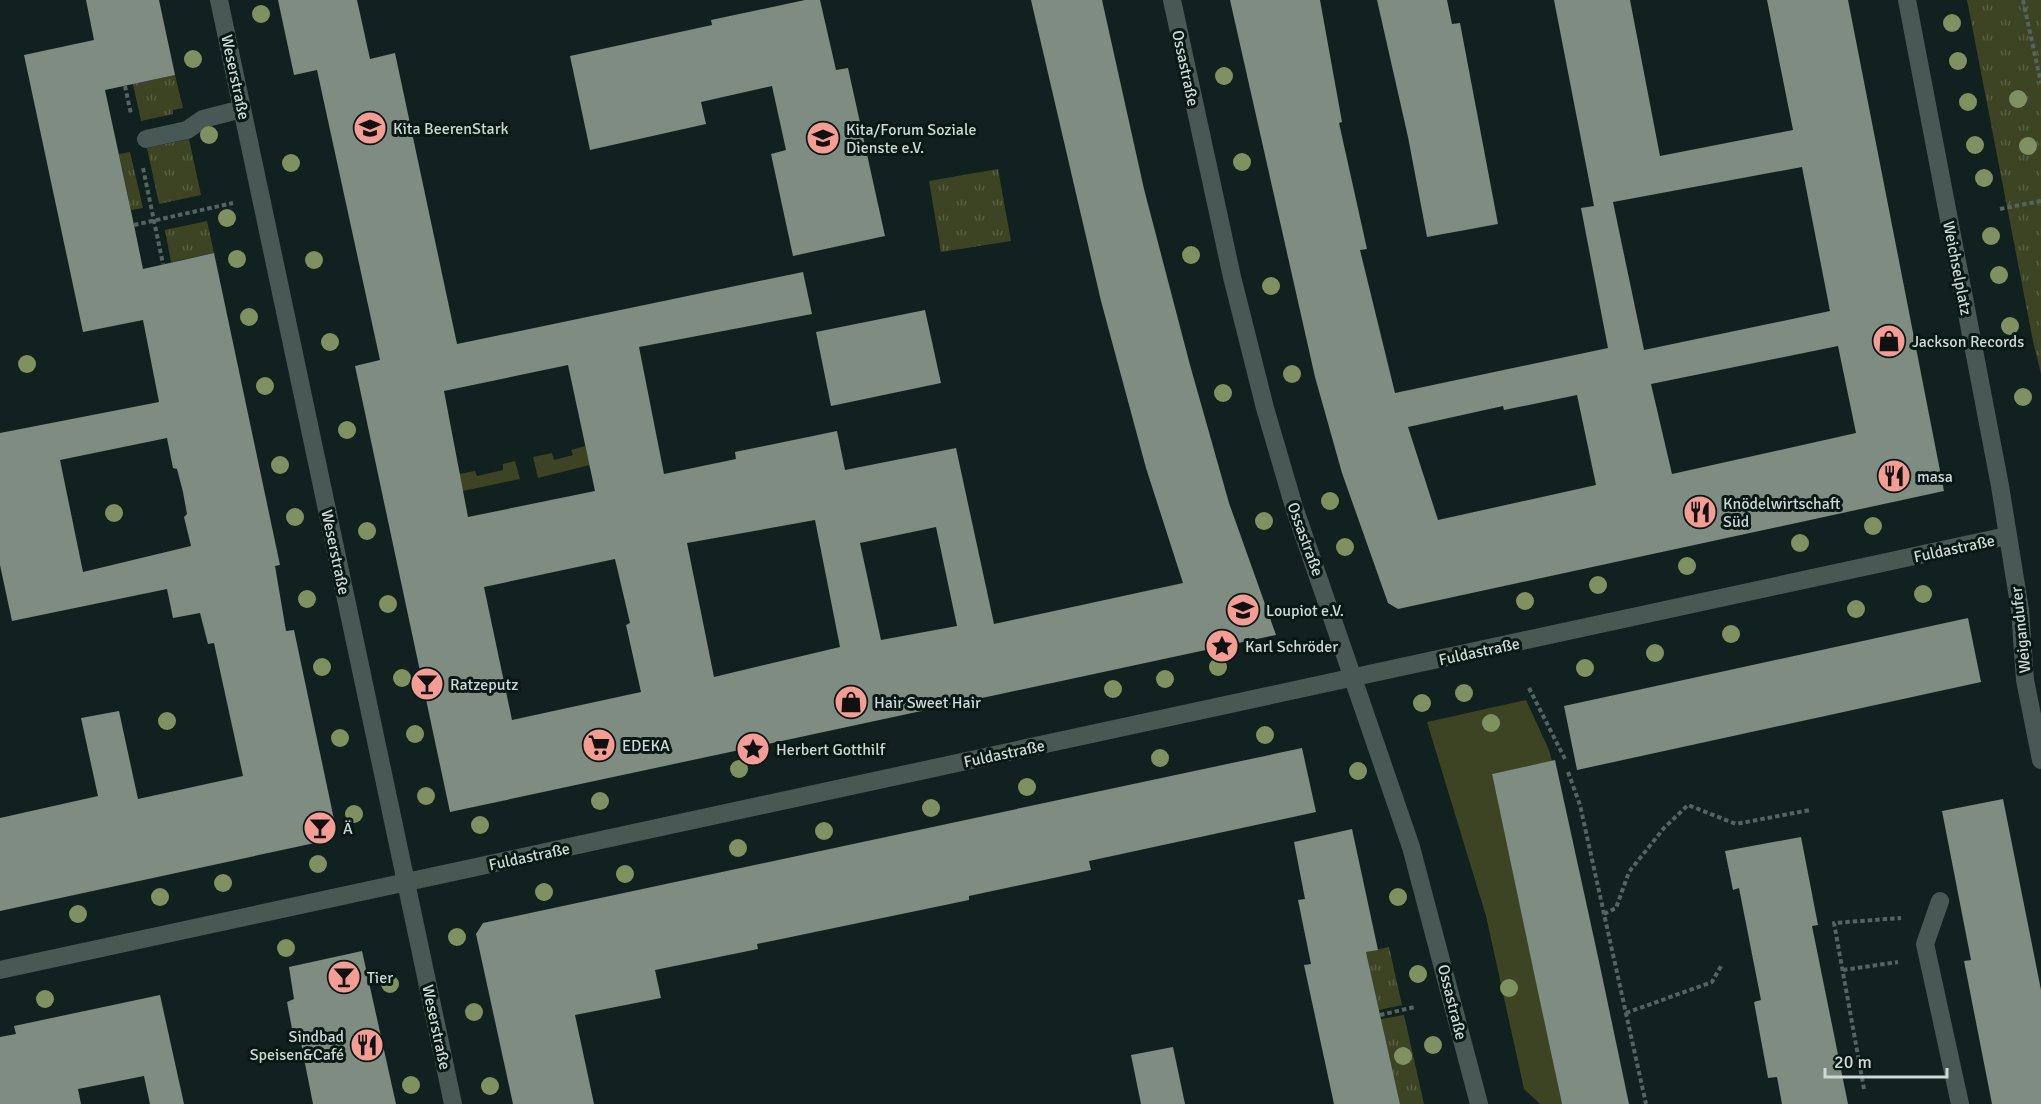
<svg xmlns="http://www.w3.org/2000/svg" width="2041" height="1104" viewBox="0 0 2041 1104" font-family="Signika,sans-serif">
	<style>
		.grass { fill: url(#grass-tufts) }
		.garden { fill: #3d4423 }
		.building { fill: #7f8c81; fill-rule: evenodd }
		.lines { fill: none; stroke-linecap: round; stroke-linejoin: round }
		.path { stroke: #556361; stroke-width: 4; stroke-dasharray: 4.5 3; stroke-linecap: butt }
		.lane { stroke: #475855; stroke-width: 18 }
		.street { stroke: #475855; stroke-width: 18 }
		.tree { fill: #7f9160 }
		.labels { text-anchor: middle; stroke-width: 6; stroke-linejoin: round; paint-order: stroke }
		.street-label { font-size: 16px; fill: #ced8d6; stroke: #081815 }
		.poi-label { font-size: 16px; fill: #ced8d6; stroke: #081815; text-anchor: start }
	</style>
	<defs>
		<pattern id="grass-tufts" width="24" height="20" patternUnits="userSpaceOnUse" patternTransform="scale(1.5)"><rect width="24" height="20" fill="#3d4423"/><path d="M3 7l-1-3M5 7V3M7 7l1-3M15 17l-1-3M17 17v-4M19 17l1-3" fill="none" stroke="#585e42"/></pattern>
	</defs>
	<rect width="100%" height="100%" fill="#11211f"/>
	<g class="grass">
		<polygon points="1967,0 2041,0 2041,374 2033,341"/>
		<polygon points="175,75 183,108 173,110 173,114 141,121 133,84"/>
		<polygon points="189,139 201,195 159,204 147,148"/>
		<polygon points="130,152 143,208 131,210 119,154"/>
		<polygon points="998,169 1011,241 941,252 929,181"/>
		<polygon points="207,221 214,253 171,262 165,230"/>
		<polygon points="1389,947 1402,1005 1379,1010 1366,952"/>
		<polygon points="1404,1015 1424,1104 1400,1104 1381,1019"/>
	</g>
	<g class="garden">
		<polygon points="585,446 590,465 538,478 533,457 552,453 554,460 573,455 571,450"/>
		<polygon points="515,461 520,479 463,491 459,474 475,471 477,476 503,470 503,464"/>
		<polygon points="1526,700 1549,750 1552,761 1492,774 1562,1104 1540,1104 1524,1089 1486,916 1427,722"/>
	</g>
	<g class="building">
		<path d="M 86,0 L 159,0 L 175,75 L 105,90 L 134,225 L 143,269 L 214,253 L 280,565 L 275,566 L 286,631 L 294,630 L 335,824 L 324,841 L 0,911 L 0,818 L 98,796 L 81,718 L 119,711 L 138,799 L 243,776 L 214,643 L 208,644 L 200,613 L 173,618 L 167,589 L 12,621 L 0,565 L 0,433 L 159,402 L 143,320 L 83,332 L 24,55 L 94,40 ZM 167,438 L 173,468 L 177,469 L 183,492 L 187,514 L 184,517 L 191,546 L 83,572 L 60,460 Z"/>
		<path d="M 278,0 L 357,0 L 370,59 L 395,53 L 457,344 L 803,272 L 812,314 L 639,347 L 664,474 L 736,459 L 735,452 L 837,431 L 845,470 L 956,448 L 994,624 L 1183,583 L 1146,468 L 1101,301 L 1031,0 L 1102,0 L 1144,189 L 1190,365 L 1229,503 L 1276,635 L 450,812 L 355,366 L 380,360 L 317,70 L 294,75 ZM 568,365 L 595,491 L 468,517 L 444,391 ZM 815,520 L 840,647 L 714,677 L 687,543 ZM 936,527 L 957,626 L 881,640 L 860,543 ZM 615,559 L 630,623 L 626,625 L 641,692 L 512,720 L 484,587 Z"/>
		<polygon points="805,0 820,0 836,70 848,68 885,236 793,256 771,154 786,150 772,86 701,102 706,124 590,150 570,56 712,25 711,20"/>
		<path d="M 1230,0 L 1320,0 L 1342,122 L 1339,123 L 1367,249 L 1360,250 L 1395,393 L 1608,348 L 1581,208 L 1594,206 L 1554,0 L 1630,0 L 1660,156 L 1793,130 L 1767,0 L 1848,0 L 1944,491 L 1398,609 L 1388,603 L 1342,473 L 1315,377 ZM 1802,167 L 1830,311 L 1644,350 L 1613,202 ZM 1838,346 L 1856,433 L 1672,474 L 1651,384 ZM 1577,395 L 1596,485 L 1438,520 L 1408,427 L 1503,406 L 1504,410 Z"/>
		<polygon points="1377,0 1447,0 1452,24 1460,23 1498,224 1427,237 1408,137"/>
		<polygon points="925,310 941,383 831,406 816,332"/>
		<polygon points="1968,618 1981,682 1577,770 1564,706"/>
		<polygon points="1302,748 1316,812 1089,861 1091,870 969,896 969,900 757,944 758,949 655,970 661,998 575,1015 594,1104 513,1104 476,934 483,923"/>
		<polygon points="1555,760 1600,966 1629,1104 1562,1104 1535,978 1492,774"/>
		<polygon points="2003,799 2041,990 2041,1104 1992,1104 1964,961 1971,960 1942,811"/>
		<polygon points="1352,829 1378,950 1366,952 1400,1104 1334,1104 1304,965 1311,964 1298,900 1305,899 1294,842"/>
		<polygon points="1801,837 1818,925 1812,926 1848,1104 1782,1104 1777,1077 1768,1078 1754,1002 1761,1000 1739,888 1733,890 1725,851"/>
		<polygon points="362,951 396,1104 313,1104 299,1033 293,1034 287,1002 294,999 289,967"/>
		<polygon points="160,995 184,1104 150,1104 144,1076 78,1089 81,1104 0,1104 0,1037 16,1034 14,1026"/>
		<polygon points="1173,1047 1185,1104 1141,1104 1131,1055"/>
	</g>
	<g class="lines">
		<g class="path">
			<polyline points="2023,0 2041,83"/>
			<polyline points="125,86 131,114"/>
			<polyline points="143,168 163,264"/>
			<polyline points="2000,209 2041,201"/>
			<polyline points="134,225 233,203"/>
			<polyline points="1529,688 1565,759"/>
			<polyline points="1568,772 1580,805 1646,1104"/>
			<polyline points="1604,914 1616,908 1629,872 1664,828 1688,805 1736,824 1810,810"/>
			<polyline points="1843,970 1898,962"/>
			<polyline points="1626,1013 1712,982 1721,966"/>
			<polyline points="1380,1015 1415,1007"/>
			<polyline points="1864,1089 1834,923 1901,918"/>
		</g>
		<g class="lane">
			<polyline points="146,139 187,130 203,119 242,109"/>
			<polyline points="1940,901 1925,944 1960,1104"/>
		</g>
		<g class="street">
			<polyline points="219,0 453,1104"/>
			<polyline points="1172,0 1232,277 1265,408 1294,507 1411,847 1479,1104"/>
			<polyline points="1907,0 2000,486 2020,610 2025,680 2041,760"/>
			<polyline points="0,970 2007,536"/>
		</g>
	</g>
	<g class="tree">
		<circle cx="261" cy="14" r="9"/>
		<circle cx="1952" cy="23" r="9"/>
		<circle cx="193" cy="59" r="9"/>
		<circle cx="1958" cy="61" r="9"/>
		<circle cx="1224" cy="76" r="9"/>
		<circle cx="2018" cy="99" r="9"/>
		<circle cx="1968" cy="102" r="9"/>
		<circle cx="209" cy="135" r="9"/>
		<circle cx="1975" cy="145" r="9"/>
		<circle cx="2028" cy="146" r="9"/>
		<circle cx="1242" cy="162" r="9"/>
		<circle cx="291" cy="163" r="9"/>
		<circle cx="1984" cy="178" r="9"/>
		<circle cx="227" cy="218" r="9"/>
		<circle cx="1991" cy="236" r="9"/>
		<circle cx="1191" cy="255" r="9"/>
		<circle cx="237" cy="259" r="9"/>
		<circle cx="314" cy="260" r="9"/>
		<circle cx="1999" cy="275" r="9"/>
		<circle cx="1271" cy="286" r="9"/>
		<circle cx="249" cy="317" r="9"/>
		<circle cx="2010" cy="326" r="9"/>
		<circle cx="330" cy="342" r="9"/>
		<circle cx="27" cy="364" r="9"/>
		<circle cx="1292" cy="374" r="9"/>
		<circle cx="265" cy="386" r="9"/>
		<circle cx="1223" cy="393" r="9"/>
		<circle cx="2023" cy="397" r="9"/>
		<circle cx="347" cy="430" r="9"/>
		<circle cx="280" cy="465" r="9"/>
		<circle cx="1330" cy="501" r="9"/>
		<circle cx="114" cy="513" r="9"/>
		<circle cx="295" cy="517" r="9"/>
		<circle cx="1264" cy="521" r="9"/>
		<circle cx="1873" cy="526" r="9"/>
		<circle cx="367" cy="531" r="9"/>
		<circle cx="1800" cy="543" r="9"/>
		<circle cx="1345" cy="547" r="9"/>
		<circle cx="1687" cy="566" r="9"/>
		<circle cx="1598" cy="585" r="9"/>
		<circle cx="1923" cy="594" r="9"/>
		<circle cx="307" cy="599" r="9"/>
		<circle cx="1525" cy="601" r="9"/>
		<circle cx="388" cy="604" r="9"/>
		<circle cx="1856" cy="609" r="9"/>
		<circle cx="1731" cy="634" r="9"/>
		<circle cx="1655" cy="653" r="9"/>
		<circle cx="322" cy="667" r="9"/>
		<circle cx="1218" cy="667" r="9"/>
		<circle cx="1585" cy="668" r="9"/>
		<circle cx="402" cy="678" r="9"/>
		<circle cx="1165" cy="679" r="9"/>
		<circle cx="1113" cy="689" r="9"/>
		<circle cx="1464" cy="693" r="9"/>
		<circle cx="1422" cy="703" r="9"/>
		<circle cx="167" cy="721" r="9"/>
		<circle cx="1491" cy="723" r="9"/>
		<circle cx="415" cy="734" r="9"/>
		<circle cx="1265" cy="735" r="9"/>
		<circle cx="340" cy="738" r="9"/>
		<circle cx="1160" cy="758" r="9"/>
		<circle cx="739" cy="769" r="9"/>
		<circle cx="1358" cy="771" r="9"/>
		<circle cx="1027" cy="787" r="9"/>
		<circle cx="426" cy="796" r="9"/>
		<circle cx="600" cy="801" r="9"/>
		<circle cx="931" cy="808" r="9"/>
		<circle cx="354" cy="814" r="9"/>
		<circle cx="480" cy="825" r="9"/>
		<circle cx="824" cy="831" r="9"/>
		<circle cx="738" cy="848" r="9"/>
		<circle cx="318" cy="864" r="9"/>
		<circle cx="625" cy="874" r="9"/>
		<circle cx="223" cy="883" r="9"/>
		<circle cx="544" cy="892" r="9"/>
		<circle cx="160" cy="897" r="9"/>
		<circle cx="1398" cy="897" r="9"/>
		<circle cx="78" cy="914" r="9"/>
		<circle cx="457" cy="937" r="9"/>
		<circle cx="286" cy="948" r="9"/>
		<circle cx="1418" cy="974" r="9"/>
		<circle cx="390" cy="984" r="9"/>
		<circle cx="1509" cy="988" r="9"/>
		<circle cx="45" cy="999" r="9"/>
		<circle cx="474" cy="1012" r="9"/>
		<circle cx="1433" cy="1045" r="9"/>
		<circle cx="1403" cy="1056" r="9"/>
		<circle cx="411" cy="1085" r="9"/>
		<circle cx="490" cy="1086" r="9"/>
	</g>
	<defs>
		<g id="school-disc" transform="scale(1.725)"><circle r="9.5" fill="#f59c95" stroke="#081815"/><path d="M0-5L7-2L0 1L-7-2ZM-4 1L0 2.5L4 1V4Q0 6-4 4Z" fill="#111"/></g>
		<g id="shop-disc" transform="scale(1.725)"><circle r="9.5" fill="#f59c95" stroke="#081815"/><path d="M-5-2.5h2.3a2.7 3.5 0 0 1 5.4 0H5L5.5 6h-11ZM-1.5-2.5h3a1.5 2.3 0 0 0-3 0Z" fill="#111"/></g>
		<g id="restaurant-disc" transform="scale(1.725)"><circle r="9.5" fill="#f59c95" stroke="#081815"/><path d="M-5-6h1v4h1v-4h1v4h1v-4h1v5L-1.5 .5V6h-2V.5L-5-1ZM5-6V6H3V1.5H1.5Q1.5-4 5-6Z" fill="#111"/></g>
		<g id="sight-disc" transform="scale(1.725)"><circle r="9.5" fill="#f59c95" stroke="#081815"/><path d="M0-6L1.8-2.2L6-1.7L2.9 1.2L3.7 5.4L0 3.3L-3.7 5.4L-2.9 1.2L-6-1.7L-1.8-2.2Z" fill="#111"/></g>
		<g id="bar-disc" transform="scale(1.725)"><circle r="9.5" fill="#f59c95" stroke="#081815"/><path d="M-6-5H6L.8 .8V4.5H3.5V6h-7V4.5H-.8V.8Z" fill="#111"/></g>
		<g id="supermarket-disc" transform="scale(1.725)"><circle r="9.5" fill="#f59c95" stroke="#081815"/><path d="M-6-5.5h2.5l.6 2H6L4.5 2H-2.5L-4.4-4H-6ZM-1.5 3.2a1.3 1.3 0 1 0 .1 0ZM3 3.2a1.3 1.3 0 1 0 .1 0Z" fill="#111"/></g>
	</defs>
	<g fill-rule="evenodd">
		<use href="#school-disc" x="370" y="128"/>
		<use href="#school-disc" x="823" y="138"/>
		<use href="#shop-disc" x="1889" y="341"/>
		<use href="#restaurant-disc" x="1894" y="476"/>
		<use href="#restaurant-disc" x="1700" y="512"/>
		<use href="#school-disc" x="1243" y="610"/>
		<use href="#sight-disc" x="1222" y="646"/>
		<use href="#bar-disc" x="427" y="684"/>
		<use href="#shop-disc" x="851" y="702"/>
		<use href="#supermarket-disc" x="599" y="745"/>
		<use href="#sight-disc" x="753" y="749"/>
		<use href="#bar-disc" x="320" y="828"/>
		<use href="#bar-disc" x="344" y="977"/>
		<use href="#restaurant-disc" x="367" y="1045"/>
	</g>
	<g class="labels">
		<g class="street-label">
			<text transform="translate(1186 68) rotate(78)" y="6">Ossastraße</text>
			<text transform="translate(236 77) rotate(78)" y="6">Weserstraße</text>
			<text transform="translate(1958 268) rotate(79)" y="6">Weichselplatz</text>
			<text transform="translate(1306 539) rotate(70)" y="6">Ossastraße</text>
			<text transform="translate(1954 548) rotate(-12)" y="6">Fuldastraße</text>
			<text transform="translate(336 552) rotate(78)" y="6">Weserstraße</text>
			<text transform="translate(2020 630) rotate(-96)" y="6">Weigandufer</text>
			<text transform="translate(1479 651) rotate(-12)" y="6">Fuldastraße</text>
			<text transform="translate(1004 753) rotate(-12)" y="6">Fuldastraße</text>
			<text transform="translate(529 856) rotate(-12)" y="6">Fuldastraße</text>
			<text transform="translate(1453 1002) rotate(76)" y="6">Ossastraße</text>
			<text transform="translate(437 1027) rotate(78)" y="6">Weserstraße</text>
		</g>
		<g class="poi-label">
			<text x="393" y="134">Kita BeerenStark</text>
			<text x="846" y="135">Kita/Forum Soziale<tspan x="846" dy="18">Dienste e.V.</tspan></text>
			<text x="1912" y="347">Jackson Records</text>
			<text x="1917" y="482">masa</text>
			<text x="1723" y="509">Knödelwirtschaft<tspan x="1723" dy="18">Süd</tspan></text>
			<text x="1266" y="616">Loupiot e.V.</text>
			<text x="1245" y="652">Karl Schröder</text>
			<text x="450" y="690">Ratzeputz</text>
			<text x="874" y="708">Hair Sweet Hair</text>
			<text x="622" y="751">EDEKA</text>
			<text x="776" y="755">Herbert Gotthilf</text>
			<text x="343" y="834">Ä</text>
			<text x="367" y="983">Tier</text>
			<text x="344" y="1042" text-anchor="end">Sindbad<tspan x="344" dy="18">Speisen&amp;Café</tspan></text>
		</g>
	</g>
	<path d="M1825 1068v9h122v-9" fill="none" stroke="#ced8d6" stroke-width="3"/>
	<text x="1834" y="1068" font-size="18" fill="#ced8d6" stroke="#081815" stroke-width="4.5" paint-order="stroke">20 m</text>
</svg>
